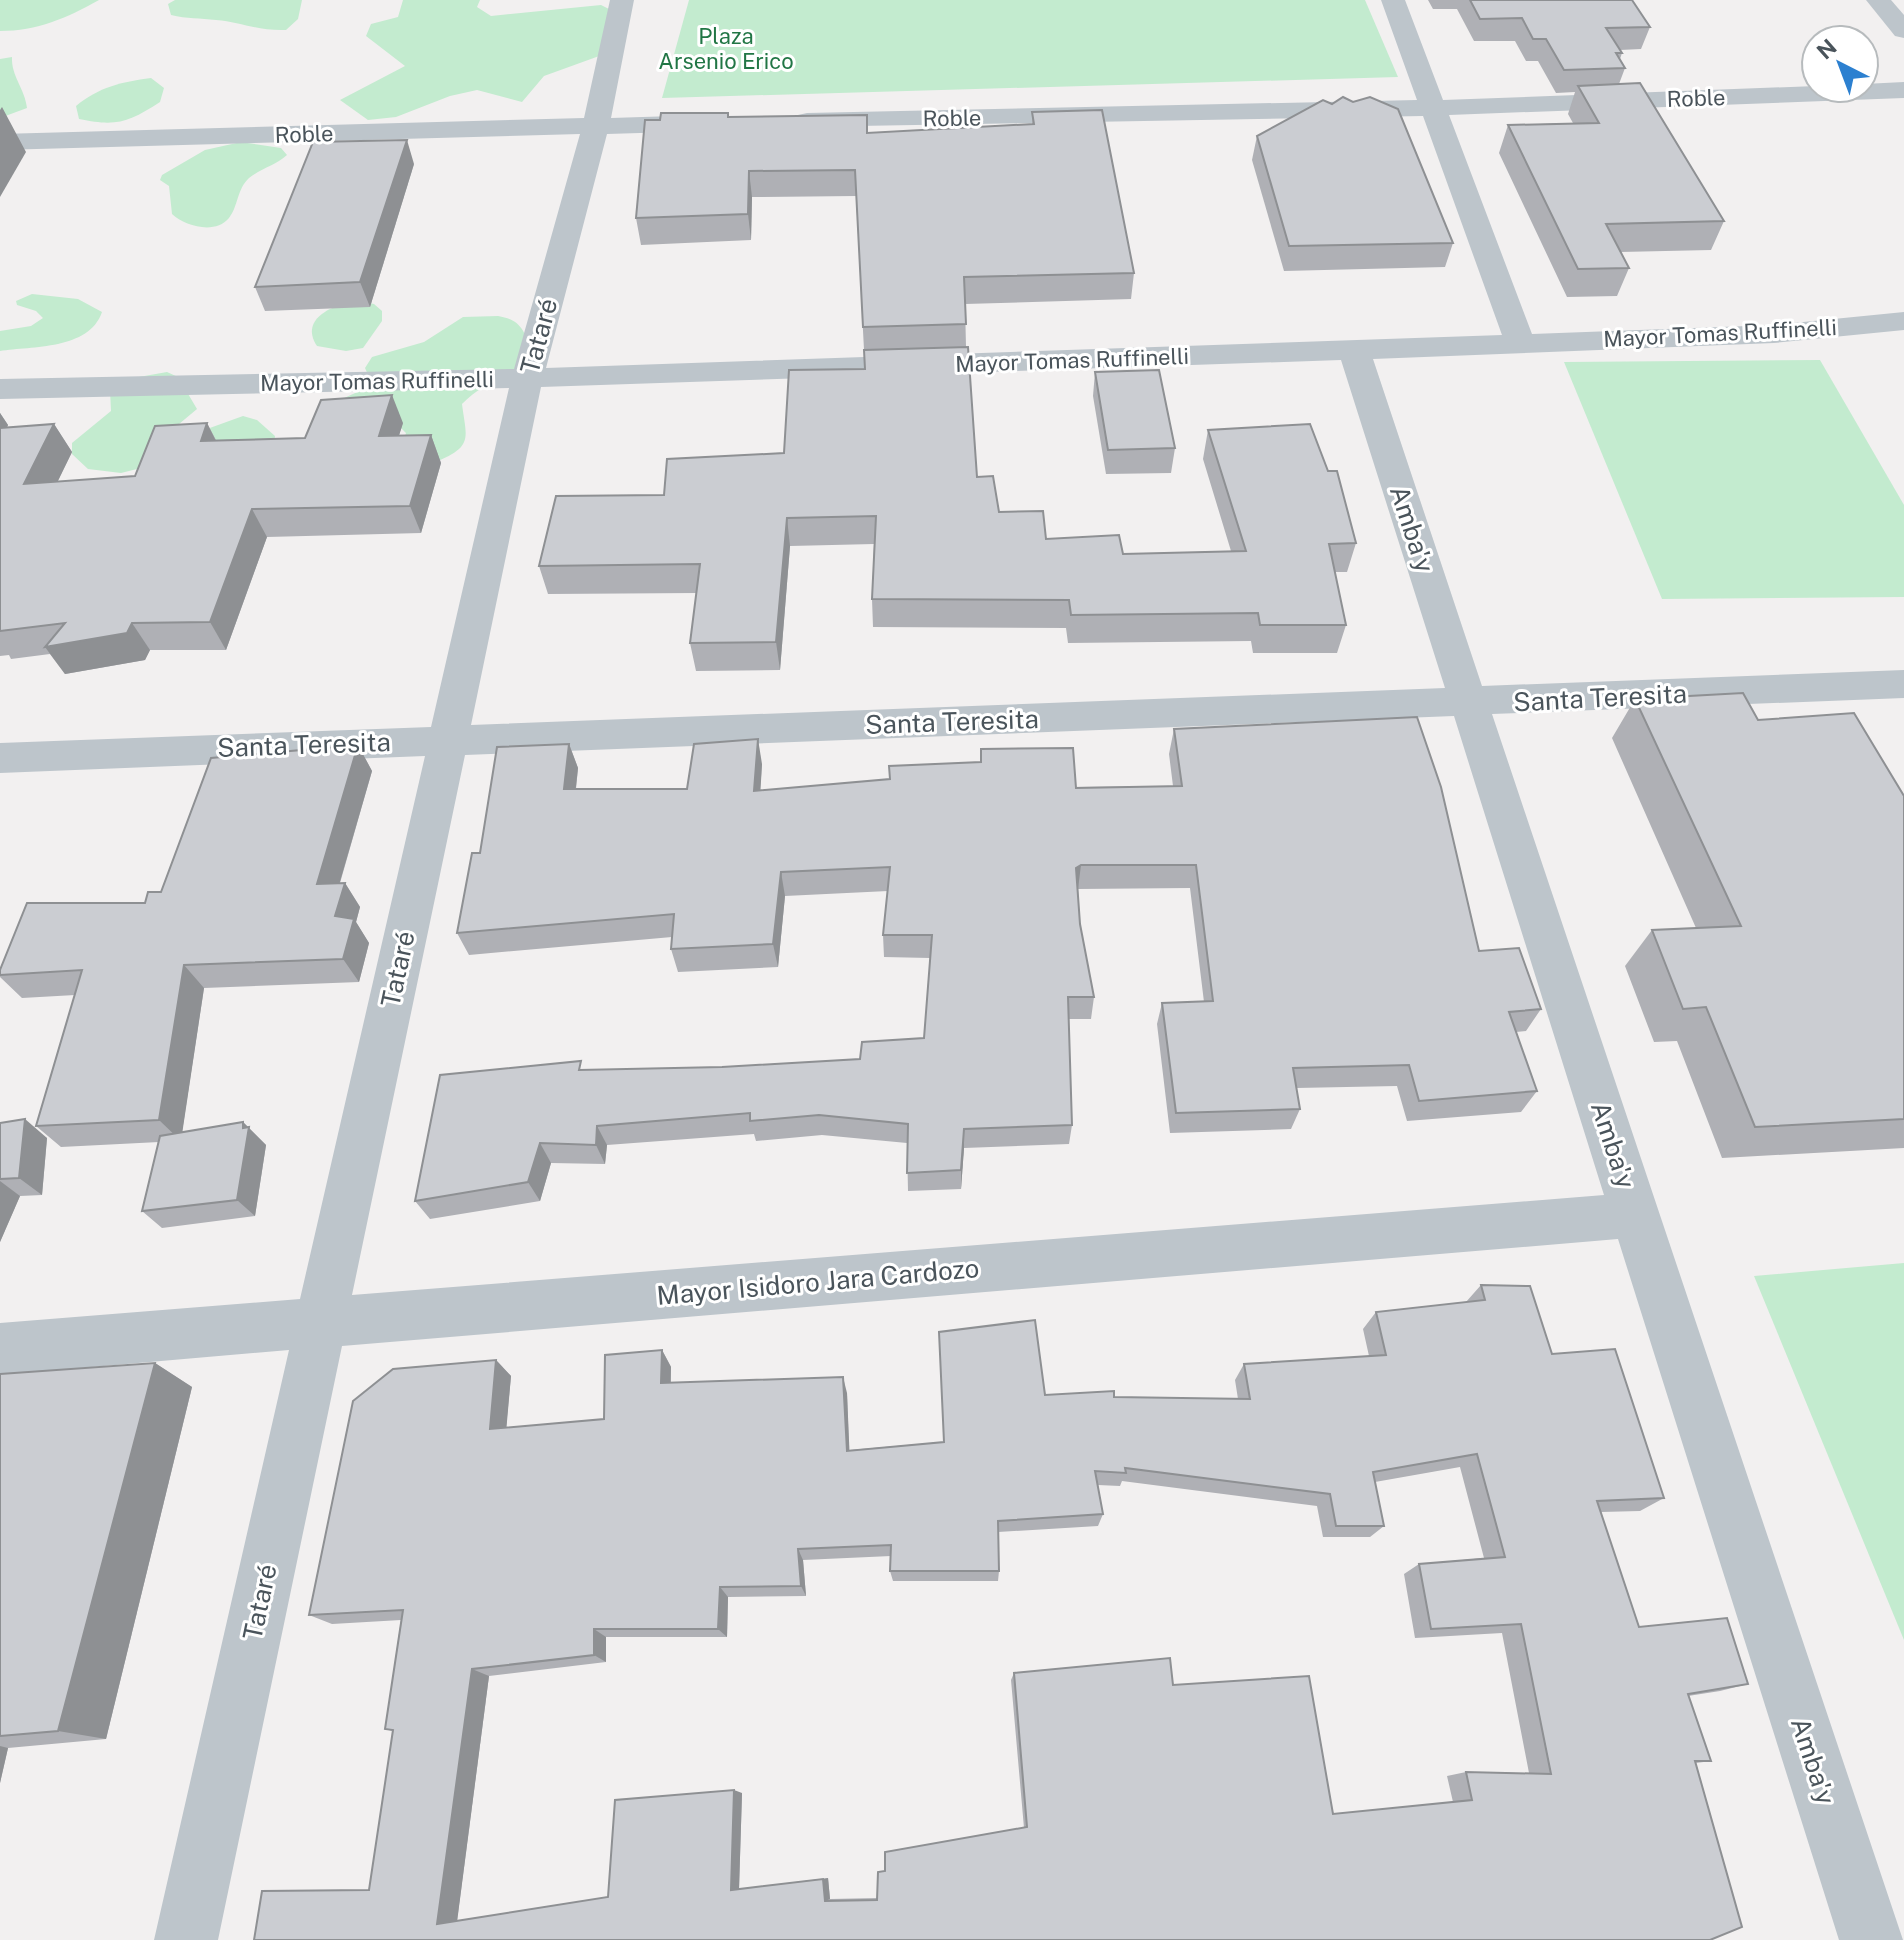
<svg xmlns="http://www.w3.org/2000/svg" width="1904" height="1940" viewBox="0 0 1904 1940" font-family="'Public Sans',sans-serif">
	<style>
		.green { fill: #c3ebcf }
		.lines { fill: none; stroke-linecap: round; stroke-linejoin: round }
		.minor { fill: #bdc5cb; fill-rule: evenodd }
		.wall { fill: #afb0b5; fill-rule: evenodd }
		.shaded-wall { fill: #8e9093 }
		.building { fill: #cbcdd2; stroke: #8e9093; stroke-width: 2; fill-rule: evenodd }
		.labels { text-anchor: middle; stroke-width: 6; stroke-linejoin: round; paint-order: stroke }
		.far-park-label { font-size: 22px; fill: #217645; stroke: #fff }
		.far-street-label { font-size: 22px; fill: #4a545b; stroke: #fff }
		.street-label { font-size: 26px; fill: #4a545b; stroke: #fff }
	</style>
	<rect width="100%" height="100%" fill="#f2f0f0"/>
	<g class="green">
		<path d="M 0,0 L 99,0 C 67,18 37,31 0,31 Z"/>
		<path d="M 175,0 L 302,0 L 298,19 L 286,30 C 257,31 241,22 216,20 C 200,18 187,19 171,15 L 168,4 Z"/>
		<polygon points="403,0 480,0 477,7 491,16 601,5 619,14 613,51 544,76 522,102 477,90 450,96 396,117 368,120 340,100 405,66 366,36 371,24 398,17"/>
		<polygon points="689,0 1365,0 1398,77 662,98"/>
		<path d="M 12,57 C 11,76 25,89 27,108 L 0,118 L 0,59 Z"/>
		<path d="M 151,78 L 164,88 L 160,102 C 129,122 117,127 79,119 L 76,106 C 99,87 121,82 151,78 Z"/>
		<path d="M 241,142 L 281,148 L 287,155 C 276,165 260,169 249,178 C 237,189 238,207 229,218 C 215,235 185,226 172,214 L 169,186 L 160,180 L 162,175 L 205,150 Z"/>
		<path d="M 32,294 L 78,299 L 102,312 C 89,350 32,346 0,351 L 0,331 L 31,326 L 43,318 L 36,311 L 17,305 L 16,301 Z"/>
		<path d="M 359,301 L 374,304 L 382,311 L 382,321 L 363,348 L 346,351 L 317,346 C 298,318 336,303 359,301 Z"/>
		<path d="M 498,316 C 522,320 524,331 532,353 C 512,377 482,382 462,404 C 466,437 474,446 438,461 L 401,447 L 406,433 L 397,424 L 331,404 L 364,389 L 369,377 L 365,368 L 372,357 L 424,342 L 463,317 Z"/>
		<polygon points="1820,360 1904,505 1904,597 1662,599 1564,362"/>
		<polygon points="167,372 178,377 197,409 167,434 141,468 121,473 88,469 72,454 72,443 111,411 110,390 122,380"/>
		<polygon points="243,416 257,420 275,436 273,453 242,495 207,429"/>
		<polygon points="1904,1263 1904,1640 1754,1276"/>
	</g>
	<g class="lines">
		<g class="minor">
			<path d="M 610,0 L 634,0 L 611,118 L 706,115 L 715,117 L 719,123 L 715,129 L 706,131 L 607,134 L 546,368 L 1502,335 L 1423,116 L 798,127 L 794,121 L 798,115 L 807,113 L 1417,100 L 1381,0 L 1405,0 L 1443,100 L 1816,86 L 1864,88 L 1864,84 L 1904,82 L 1904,98 L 1449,115 L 1532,334 L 1774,325 L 1904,312 L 1904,330 L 1774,343 L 1373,359 L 1482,686 L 1904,670 L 1904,698 L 1492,714 L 1903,1940 L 1839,1940 L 1618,1239 L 342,1346 L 218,1940 L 154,1940 L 289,1350 L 0,1375 L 0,1323 L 300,1299 L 425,756 L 0,773 L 0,743 L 431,727 L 509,388 L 0,399 L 0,379 L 514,369 L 580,134 L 0,150 L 0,134 L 584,118 ZM 1341,360 L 1445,688 L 471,725 L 541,387 ZM 1454,716 L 1604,1195 L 352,1295 L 465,755 Z"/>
			<polygon points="1866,0 1891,0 1904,15 1904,38 1895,36"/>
		</g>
	</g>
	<g class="wall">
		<polygon points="1428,0 1632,0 1650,27 1641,49 1620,50 1622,53 1620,59 1625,68 1619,84 1724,221 1711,250 1620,252 1629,268 1617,296 1567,297 1499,153 1508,125 1573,123 1568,114 1575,92 1556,93 1538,61 1526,61 1515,41 1474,41 1457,9 1433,9"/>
		<polygon points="1332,104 1453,243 1445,267 1284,271 1252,160 1257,136"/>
		<polygon points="1032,112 1134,273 1131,299 965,304 966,347 977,477 999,512 1046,539 1123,554 1231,551 1203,459 1208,430 1356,543 1347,572 1335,572 1346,625 1337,653 1253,653 1251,641 1068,643 1066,628 873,627 872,599 874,544 790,546 780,670 696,671 690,643 697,593 548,594 539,566 664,495 784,453 865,369 856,196 752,197 751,240 641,245 636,218 729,117 868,133 1032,124"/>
		<polygon points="414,164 370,307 265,311 255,287"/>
		<polygon points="1095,372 1175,448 1171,473 1106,474 1093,396"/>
		<polygon points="0,413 8,425 7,428 54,424 72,452 57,482 135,476 207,423 216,440 305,438 403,423 399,435 431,435 441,463 421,533 267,537 226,650 150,650 145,660 65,674 50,654 11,659 9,655 0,656"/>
		<polygon points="1635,699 1758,720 1904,796 1904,1148 1722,1158 1677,1041 1654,1042 1625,966 1652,930 1696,928 1612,738"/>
		<polygon points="1174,729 1479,951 1541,1009 1526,1031 1516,1032 1537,1091 1521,1112 1407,1121 1397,1086 1296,1088 1300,1109 1291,1129 1170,1133 1157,1024 1162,1003 1204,1002 1190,888 1078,889 1080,924 1094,997 1091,1019 1068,1019 1072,1125 1069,1144 964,1148 961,1189 908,1191 907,1143 822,1135 756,1141 754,1134 607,1145 605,1164 551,1163 540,1201 430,1219 415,1201 585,1070 722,1067 860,1059 924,1038 930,958 884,957 883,935 888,891 785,896 778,967 678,972 671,949 672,937 469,955 457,933 480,853 569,744 578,768 576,789 687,789 762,764 760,790 1173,786 1169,754"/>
		<polygon points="358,745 372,771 340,883 345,883 360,907 356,922 369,943 359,982 204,988 182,1132 243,1122 266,1145 255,1216 162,1228 142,1211 159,1142 61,1147 36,1126 75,995 22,998 0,977 0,970 145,903"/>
		<polygon points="0,1123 47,1138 42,1195 20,1196 0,1242"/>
		<path d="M 1481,1285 L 1552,1354 L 1664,1498 L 1640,1511 L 1601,1512 L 1639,1627 L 1748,1684 L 1720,1691 L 1688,1696 L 1711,1761 L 1696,1763 L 1742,1927 L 254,1940 L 369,1890 L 393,1731 L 385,1729 L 401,1620 L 332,1624 L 309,1615 L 496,1360 L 511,1376 L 506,1428 L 604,1419 L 662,1350 L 671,1367 L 671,1383 L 847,1393 L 849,1450 L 943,1442 L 1045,1395 L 1114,1397 L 1238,1399 L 1235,1380 L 1244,1364 L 1369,1356 L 1363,1329 L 1376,1312 L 1466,1302 ZM 1460,1467 L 1484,1558 L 1419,1564 L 1404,1574 L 1415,1638 L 1502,1633 L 1529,1773 L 1466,1772 L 1447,1776 L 1453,1802 L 1333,1814 L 1173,1685 L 1014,1673 L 1011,1680 L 1024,1828 L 885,1871 L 877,1898 L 830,1899 L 828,1878 L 739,1889 L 742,1793 L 608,1897 L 457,1921 L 489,1676 L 606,1662 L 606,1637 L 727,1637 L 728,1597 L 806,1596 L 803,1560 L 891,1556 L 890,1571 L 893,1581 L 998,1581 L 999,1571 L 998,1532 L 1098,1526 L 1103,1514 L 1098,1485 L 1120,1486 L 1122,1481 L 1317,1506 L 1323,1537 L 1370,1537 L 1384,1526 L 1375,1482 Z"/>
		<polygon points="155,1363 192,1387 106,1739 8,1748 0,1783 0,1374"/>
	</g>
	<g class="shaded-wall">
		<polygon points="2,107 26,152 0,197 0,110"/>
		<polygon points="407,140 414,164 370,307 360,282"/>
		<polygon points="749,171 752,197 751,240 748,214"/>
		<polygon points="392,395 403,423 390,464 379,436"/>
		<polygon points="0,413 8,425 0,441"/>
		<polygon points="207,423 221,451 201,441"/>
		<polygon points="54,424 72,452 43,512 24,484"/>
		<polygon points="431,435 441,463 421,533 410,506"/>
		<polygon points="252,509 267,537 226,650 210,622"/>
		<polygon points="787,518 790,546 780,670 776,642"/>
		<polygon points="132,623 150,650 145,660 65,674 45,647"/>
		<polygon points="758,739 762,764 759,815 754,791"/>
		<polygon points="569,744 578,768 573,813 564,789"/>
		<polygon points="358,745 372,771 332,909 317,884"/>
		<polygon points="1081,865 1078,889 1073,892 1076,868"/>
		<polygon points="781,872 785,896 778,967 773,944"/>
		<polygon points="345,883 360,907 356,922 369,943 359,982 343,959 335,916"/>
		<polygon points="184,965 204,988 181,1141 159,1120"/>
		<polygon points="25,1119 47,1138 42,1195 19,1178"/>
		<polygon points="243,1122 266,1145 255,1216 237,1200"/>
		<polygon points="597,1126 607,1145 605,1164 596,1145"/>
		<polygon points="964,1129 964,1148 961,1189 961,1170"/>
		<polygon points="540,1143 551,1163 540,1201 528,1182"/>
		<polygon points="0,1181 20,1196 0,1242"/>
		<polygon points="662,1350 671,1367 670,1398 661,1383"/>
		<polygon points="496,1360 511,1376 505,1444 490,1429"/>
		<polygon points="155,1363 192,1387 106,1739 58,1731"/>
		<polygon points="843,1377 847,1393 850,1464 847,1451"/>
		<polygon points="798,1549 803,1560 806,1596 801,1586"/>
		<polygon points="720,1587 728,1597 727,1637 718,1629"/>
		<polygon points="594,1629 606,1637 606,1662 594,1655"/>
		<polygon points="472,1669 489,1676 457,1922 437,1924"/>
		<polygon points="0,1746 8,1748 0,1783"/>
		<polygon points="734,1790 742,1793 739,1889 731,1890"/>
		<polygon points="828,1878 830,1899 825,1901 823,1879"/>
	</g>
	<g class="building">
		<polygon points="1470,0 1632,0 1650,27 1606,28 1622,53 1616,53 1625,68 1564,70 1546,39 1533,39 1522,18 1480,19"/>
		<polygon points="1640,83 1724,221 1606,224 1629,268 1578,269 1508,125 1599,123 1578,86"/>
		<polygon points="1343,97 1353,102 1370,97 1398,109 1453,243 1289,246 1257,136 1323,100 1332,104"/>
		<polygon points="1102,110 1134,273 964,277 966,324 863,327 855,170 749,171 748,214 636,218 645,120 660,120 661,113 728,113 728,117 867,115 867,133 1034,124 1032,112"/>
		<polygon points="407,140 360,282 255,287 313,142"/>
		<polygon points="968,347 977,477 993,476 999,512 1043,511 1046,539 1119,535 1123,554 1246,551 1208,430 1310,424 1328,471 1337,471 1356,543 1329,544 1346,625 1260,625 1258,613 1071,615 1069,600 872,599 876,516 787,518 776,642 690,643 700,564 539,566 556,496 664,495 667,459 784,453 789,370 865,369 864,350"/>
		<polygon points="1159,370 1175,448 1108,450 1095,372"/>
		<polygon points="392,395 379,436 431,435 410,506 252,509 210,622 132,623 127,633 45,647 65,623 0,631 0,428 54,424 24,484 135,476 155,426 207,423 201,441 305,438 321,400"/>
		<polygon points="1743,693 1758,720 1854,713 1904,796 1904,1119 1755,1127 1706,1007 1683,1009 1652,930 1741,926 1635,699"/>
		<polygon points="1417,717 1441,787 1479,951 1519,948 1541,1009 1509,1012 1537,1091 1419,1101 1409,1065 1293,1068 1300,1109 1176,1113 1162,1003 1213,1001 1196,865 1081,865 1076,868 1080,924 1094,997 1068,997 1072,1125 964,1129 961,1170 907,1173 908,1124 819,1115 750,1121 750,1113 597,1126 596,1145 540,1143 528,1182 415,1201 440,1075 581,1061 579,1070 722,1067 860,1059 862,1042 924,1038 932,935 883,935 890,867 781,872 773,944 671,949 674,914 457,933 472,853 480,853 497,747 569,744 564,789 687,789 694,744 758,739 754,791 890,779 889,766 981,762 981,749 1073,748 1076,788 1182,786 1174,729"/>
		<polygon points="358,745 317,884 345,883 335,916 354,919 343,959 184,965 159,1120 36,1126 82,970 0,975 0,970 27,903 145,903 148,892 161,892 211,758"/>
		<polygon points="25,1119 19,1178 0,1179 0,1123"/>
		<polygon points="243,1122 243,1128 249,1127 237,1200 142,1211 160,1136"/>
		<path d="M 1481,1285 L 1530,1286 L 1552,1354 L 1615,1349 L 1664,1498 L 1597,1501 L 1639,1627 L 1727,1618 L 1748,1684 L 1688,1694 L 1711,1761 L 1695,1761 L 1742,1927 L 1710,1940 L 254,1940 L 262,1891 L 369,1890 L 393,1730 L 385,1729 L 403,1610 L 309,1615 L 353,1401 L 393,1369 L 496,1360 L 490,1429 L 604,1419 L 605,1355 L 662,1350 L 661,1383 L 843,1377 L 847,1451 L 944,1442 L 939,1332 L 1035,1320 L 1045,1395 L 1114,1391 L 1114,1397 L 1250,1399 L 1244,1364 L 1386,1355 L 1376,1312 L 1485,1300 ZM 1477,1454 L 1505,1557 L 1419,1564 L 1431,1629 L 1521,1624 L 1551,1774 L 1466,1772 L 1472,1800 L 1333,1814 L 1309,1676 L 1173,1685 L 1170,1658 L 1014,1673 L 1027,1827 L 885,1852 L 885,1871 L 878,1872 L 877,1900 L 825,1901 L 823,1879 L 731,1890 L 734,1790 L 615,1800 L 608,1897 L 437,1924 L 472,1669 L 594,1655 L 594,1629 L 718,1629 L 720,1587 L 801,1586 L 798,1549 L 891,1545 L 890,1571 L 999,1571 L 998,1521 L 1103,1514 L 1095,1471 L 1126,1473 L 1125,1468 L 1330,1494 L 1336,1526 L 1384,1526 L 1373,1472 Z"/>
		<polygon points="155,1363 58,1731 0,1736 0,1374"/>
	</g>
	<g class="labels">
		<g class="far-park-label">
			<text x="726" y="44">Plaza<tspan x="726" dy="25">Arsenio Erico</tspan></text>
		</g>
		<g class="far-street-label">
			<text transform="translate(1696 98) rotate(-2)" y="8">Roble</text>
			<text transform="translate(952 118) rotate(-1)" y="8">Roble</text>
			<text transform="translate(304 134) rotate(-2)" y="8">Roble</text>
			<text transform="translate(1720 333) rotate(-3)" y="8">Mayor Tomas Ruffinelli</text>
			<text transform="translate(1072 360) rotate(-2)" y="8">Mayor Tomas Ruffinelli</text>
			<text transform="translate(377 381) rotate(-1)" y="8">Mayor Tomas Ruffinelli</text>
		</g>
		<g class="street-label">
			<text transform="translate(539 336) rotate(-75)" y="9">Tataré</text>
			<text transform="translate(1412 529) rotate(72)" y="9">Amba'y</text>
			<text transform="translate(1600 698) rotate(-3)" y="9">Santa Teresita</text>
			<text transform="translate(952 722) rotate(-2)" y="9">Santa Teresita</text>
			<text transform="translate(304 745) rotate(-2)" y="9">Santa Teresita</text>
			<text transform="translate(398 969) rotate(-78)" y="9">Tataré</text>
			<text transform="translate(1613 1145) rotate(72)" y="9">Amba'y</text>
			<text transform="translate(818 1282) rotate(-5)" y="9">Mayor Isidoro Jara Cardozo</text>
			<text transform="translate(260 1602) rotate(-78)" y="9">Tataré</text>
			<text transform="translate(1813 1761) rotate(72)" y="9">Amba'y</text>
		</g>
	</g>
	<g transform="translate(1840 64) rotate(318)"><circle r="38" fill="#ffffff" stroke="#b7bbbd" stroke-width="2"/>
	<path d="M0-6L14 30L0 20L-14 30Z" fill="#2c80d0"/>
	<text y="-12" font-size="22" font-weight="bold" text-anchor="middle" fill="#4a545b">N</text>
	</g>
</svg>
